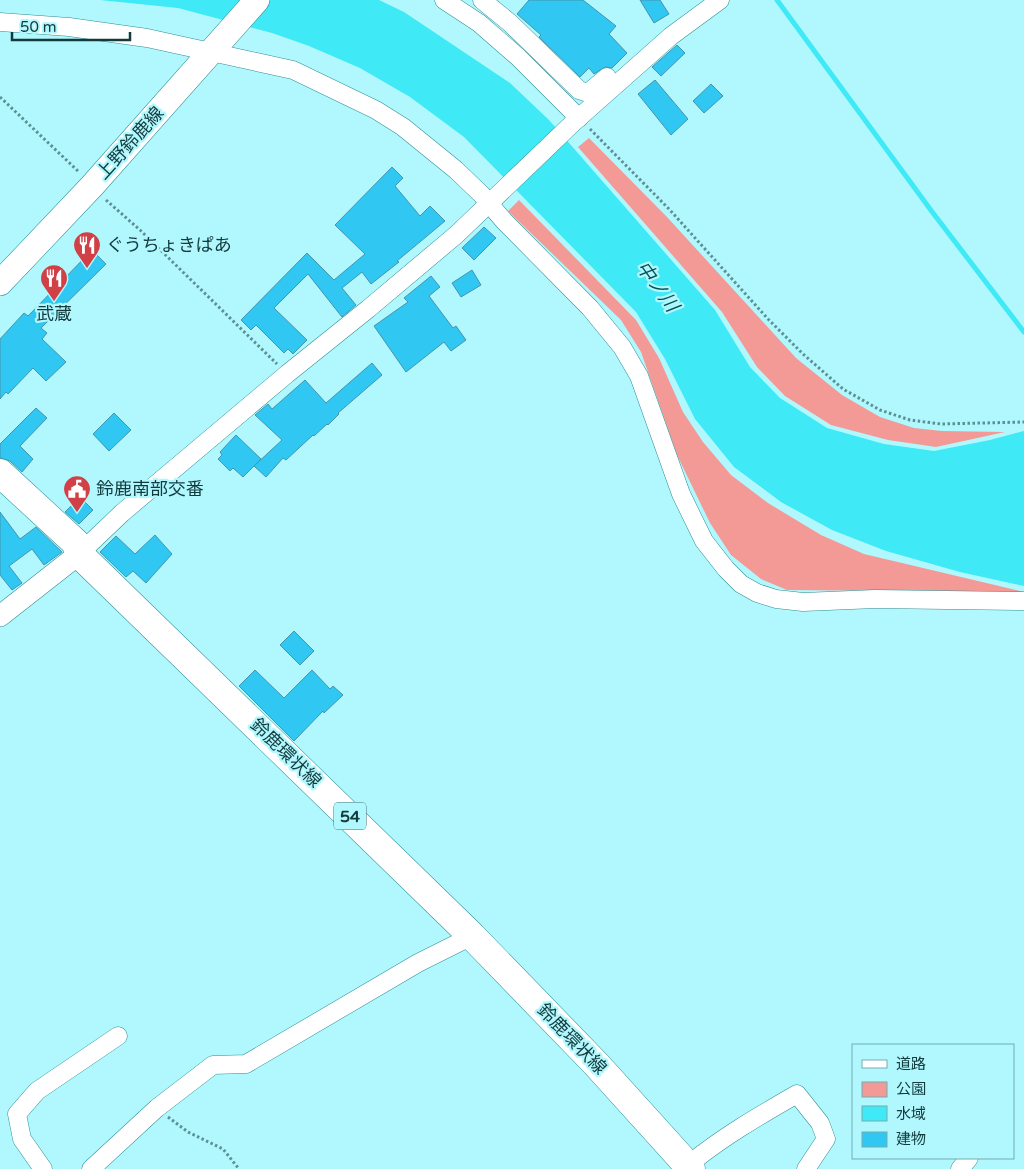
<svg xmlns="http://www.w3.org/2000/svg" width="1024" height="1169" viewBox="0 0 1024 1169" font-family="'Varela Round','Noto Sans JP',sans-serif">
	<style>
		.green { fill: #f39a96 }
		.water { fill: #3fe9f5 }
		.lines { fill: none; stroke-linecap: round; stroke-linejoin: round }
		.stream { stroke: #3fe9f5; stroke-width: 5 }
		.building { fill: #30c7f2; stroke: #4495af }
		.minor-casing { stroke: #2e8f96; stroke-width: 19 }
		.tertiary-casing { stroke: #2e8f96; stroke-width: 22 }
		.secondary-casing { stroke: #2e8f96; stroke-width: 26 }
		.primary-casing { stroke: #2e8f96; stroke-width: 29 }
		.path { stroke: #5b9195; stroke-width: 3; stroke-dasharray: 2.5 2.5; stroke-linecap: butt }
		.minor { stroke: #fff; stroke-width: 18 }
		.tertiary { stroke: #fff; stroke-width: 21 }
		.secondary { stroke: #fff; stroke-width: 25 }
		.primary { stroke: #fff; stroke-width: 28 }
		.labels { text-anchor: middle; stroke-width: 4.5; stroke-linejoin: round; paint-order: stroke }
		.shield { fill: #b1f8fe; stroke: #427377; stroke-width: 1 }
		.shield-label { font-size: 16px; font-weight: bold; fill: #133a3d }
		.street-label { font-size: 18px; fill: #133a3d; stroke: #b1f8fe }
		.poi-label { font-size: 18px; fill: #133a3d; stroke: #b1f8fe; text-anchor: start }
		.water-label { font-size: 19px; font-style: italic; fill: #075156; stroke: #b1f8fe }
	</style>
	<rect width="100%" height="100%" fill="#b1f8fe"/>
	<g class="green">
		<polygon points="589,138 667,217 796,358 842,395 880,417 914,428 942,431 1005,432 936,447 888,440 831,425 785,396 757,367 722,312 578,147"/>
		<polygon points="519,200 636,320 659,358 683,412 703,442 731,475 768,503 821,535 864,554 1024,592 787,590 761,579 731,555 710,523 677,455 641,352 621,320 508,211"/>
	</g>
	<polygon class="water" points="100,0 379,0 404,12 510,83 549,120 715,310 750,367 780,398 827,428 884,444 934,451 990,440 1024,431 1024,586 960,572 886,551 832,530 781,502 734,467 695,419 665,359 636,312 464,137 410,97 360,68 309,46 272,33 178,8"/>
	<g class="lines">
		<polyline class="stream" points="777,0 933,213 1024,332"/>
	</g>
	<g class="building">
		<polygon points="529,0 583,0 616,26 609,34 627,53 612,68 605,67 594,74 589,68 580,77 539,37 541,35 517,14"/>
		<polygon points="640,0 660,0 669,14 654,23"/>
		<polygon points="677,45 685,53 661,76 652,67"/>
		<polygon points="655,80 688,119 671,135 638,94"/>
		<polygon points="711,84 723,96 704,113 693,101"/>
		<polygon points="392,167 403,178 395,186 420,216 430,206 445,221 397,261 399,262 371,284 362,272 342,288 356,305 342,317 308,274 274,308 307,340 293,354 288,349 284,353 256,325 251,330 241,320 307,253 334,280 365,254 335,225"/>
		<polygon points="484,227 496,238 474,260 462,248"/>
		<polygon points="92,250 106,264 41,328 47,333 42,339 66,362 46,381 33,368 8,394 6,392 0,399 0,339 24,313 28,316"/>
		<polygon points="472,270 481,285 461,297 452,283"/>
		<polygon points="431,276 440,287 429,296 453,328 456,326 466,340 451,351 444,342 406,372 374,326 408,302 404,298"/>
		<polygon points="372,363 382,375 338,413 339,414 328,425 327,424 314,436 313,435 286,460 283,458 266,477 254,466 282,440 255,415 268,404 272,409 305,380 326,403"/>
		<polygon points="36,408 47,418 20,446 33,459 22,472 10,461 0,458 0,444"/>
		<polygon points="114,413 131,430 109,451 93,434"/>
		<polygon points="236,435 261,459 243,477 233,468 230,471 218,459 222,455 220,452"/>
		<polygon points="80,497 93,510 79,524 65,512"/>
		<polygon points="0,512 20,539 36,527 62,552 44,565 32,549 9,566 22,583 12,590 0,575"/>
		<polygon points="155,535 172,554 146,583 133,571 126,577 100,552 116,536 135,554"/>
		<polygon points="294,631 314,651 300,665 280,645"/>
		<polygon points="255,670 284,698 312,670 330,689 333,686 343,695 324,713 323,711 294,741 239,686"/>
	</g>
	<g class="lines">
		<g class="minor-casing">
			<g id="minor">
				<polyline points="444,0 479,23 518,57 579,118"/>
				<polyline points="482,0 510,23 579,90 588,93 607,77"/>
				<polyline points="0,22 69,27 147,38 293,70 376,110 403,127 456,170 482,195 504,221 590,308 622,347 639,376 681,494 704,541 726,569 741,584 757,593 776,599 803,602 875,599 1024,601"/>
				<polyline points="79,554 122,513 287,374 368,309 456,235 574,122 671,36 720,0"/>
				<path d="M 688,1165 C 724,1136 757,1117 797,1094 L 820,1123 L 826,1139 L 806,1169"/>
				<polyline points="43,1169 22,1139 17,1114 37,1091 118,1036"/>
				<polyline points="91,1169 157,1108 213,1065 246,1064 418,963 472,936"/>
				<polyline points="960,1169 969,1158"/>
			</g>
		</g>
		<g class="tertiary-casing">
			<polyline id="tertiary" points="0,616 79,554"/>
		</g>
		<g class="secondary-casing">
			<polyline id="secondary" points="0,283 92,186 257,0"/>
		</g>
		<g class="primary-casing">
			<polyline id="primary" points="0,473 76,543 79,554 472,936 597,1065 691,1169"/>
		</g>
		<g class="path">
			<polyline points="0,97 79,172"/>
			<polyline points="590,129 669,209 768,319 803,354 843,389 880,410 910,420 941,424 1024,422"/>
			<polyline points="106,200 140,230 277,364"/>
			<polyline points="168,1117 188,1132 223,1149 239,1169"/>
		</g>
		<use href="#minor" class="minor"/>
		<use href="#tertiary" class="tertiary"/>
		<use href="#secondary" class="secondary"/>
		<use href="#primary" class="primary"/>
	</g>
	<defs>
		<g id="restaurant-pin" transform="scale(1.4375)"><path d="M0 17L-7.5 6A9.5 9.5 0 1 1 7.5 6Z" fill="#d04046" stroke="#b1f8fe"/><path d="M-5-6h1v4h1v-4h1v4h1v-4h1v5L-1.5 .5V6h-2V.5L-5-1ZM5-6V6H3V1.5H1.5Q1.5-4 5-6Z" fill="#fff"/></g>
		<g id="civic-pin" transform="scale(1.4375)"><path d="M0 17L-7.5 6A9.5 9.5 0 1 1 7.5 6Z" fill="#d04046" stroke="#b1f8fe"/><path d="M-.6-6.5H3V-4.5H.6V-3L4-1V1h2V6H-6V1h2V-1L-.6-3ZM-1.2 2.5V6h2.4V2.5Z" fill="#fff"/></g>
	</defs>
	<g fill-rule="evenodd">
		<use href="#restaurant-pin" x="87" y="245"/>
		<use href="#restaurant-pin" x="54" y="278"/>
		<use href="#civic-pin" x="77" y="489"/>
	</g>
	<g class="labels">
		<rect class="shield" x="334" y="802.5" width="32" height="27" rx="4"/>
		<g class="shield-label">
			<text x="350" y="822">54</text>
		</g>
		<g class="street-label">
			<text transform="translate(130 143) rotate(-48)" y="6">上野鈴鹿線</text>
			<text transform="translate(286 753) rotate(44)" y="6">鈴鹿環状線</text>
			<text transform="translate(572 1039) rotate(46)" y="6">鈴鹿環状線</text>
		</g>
		<g class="poi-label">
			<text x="106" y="251">ぐうちょきぱあ</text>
			<text x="54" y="320" text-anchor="middle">武蔵</text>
			<text x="96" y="495">鈴鹿南部交番</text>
		</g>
		<g class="water-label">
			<text transform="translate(658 286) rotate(54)" y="7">中ノ川</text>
		</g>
	</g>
	<rect x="852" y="1044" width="162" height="115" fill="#b1f8fe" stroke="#72acb1"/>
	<rect x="862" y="1060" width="25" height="8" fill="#ffffff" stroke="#72acb1"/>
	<text x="896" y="1069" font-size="15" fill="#133a3d">道路</text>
	<rect x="862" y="1082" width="25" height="15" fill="#f39a96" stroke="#72acb1"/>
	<text x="896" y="1094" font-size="15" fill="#133a3d">公園</text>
	<rect x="862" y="1106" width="25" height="15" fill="#3fe9f5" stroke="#72acb1"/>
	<text x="896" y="1119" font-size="15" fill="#133a3d">水域</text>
	<rect x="862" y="1132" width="25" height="15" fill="#30c7f2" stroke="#72acb1"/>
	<text x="896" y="1144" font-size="15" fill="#133a3d">建物</text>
	<path d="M12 32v8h118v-8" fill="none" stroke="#133a3d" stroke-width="2.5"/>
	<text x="20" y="32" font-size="15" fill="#133a3d" stroke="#b1f8fe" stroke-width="4" paint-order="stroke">50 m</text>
</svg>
